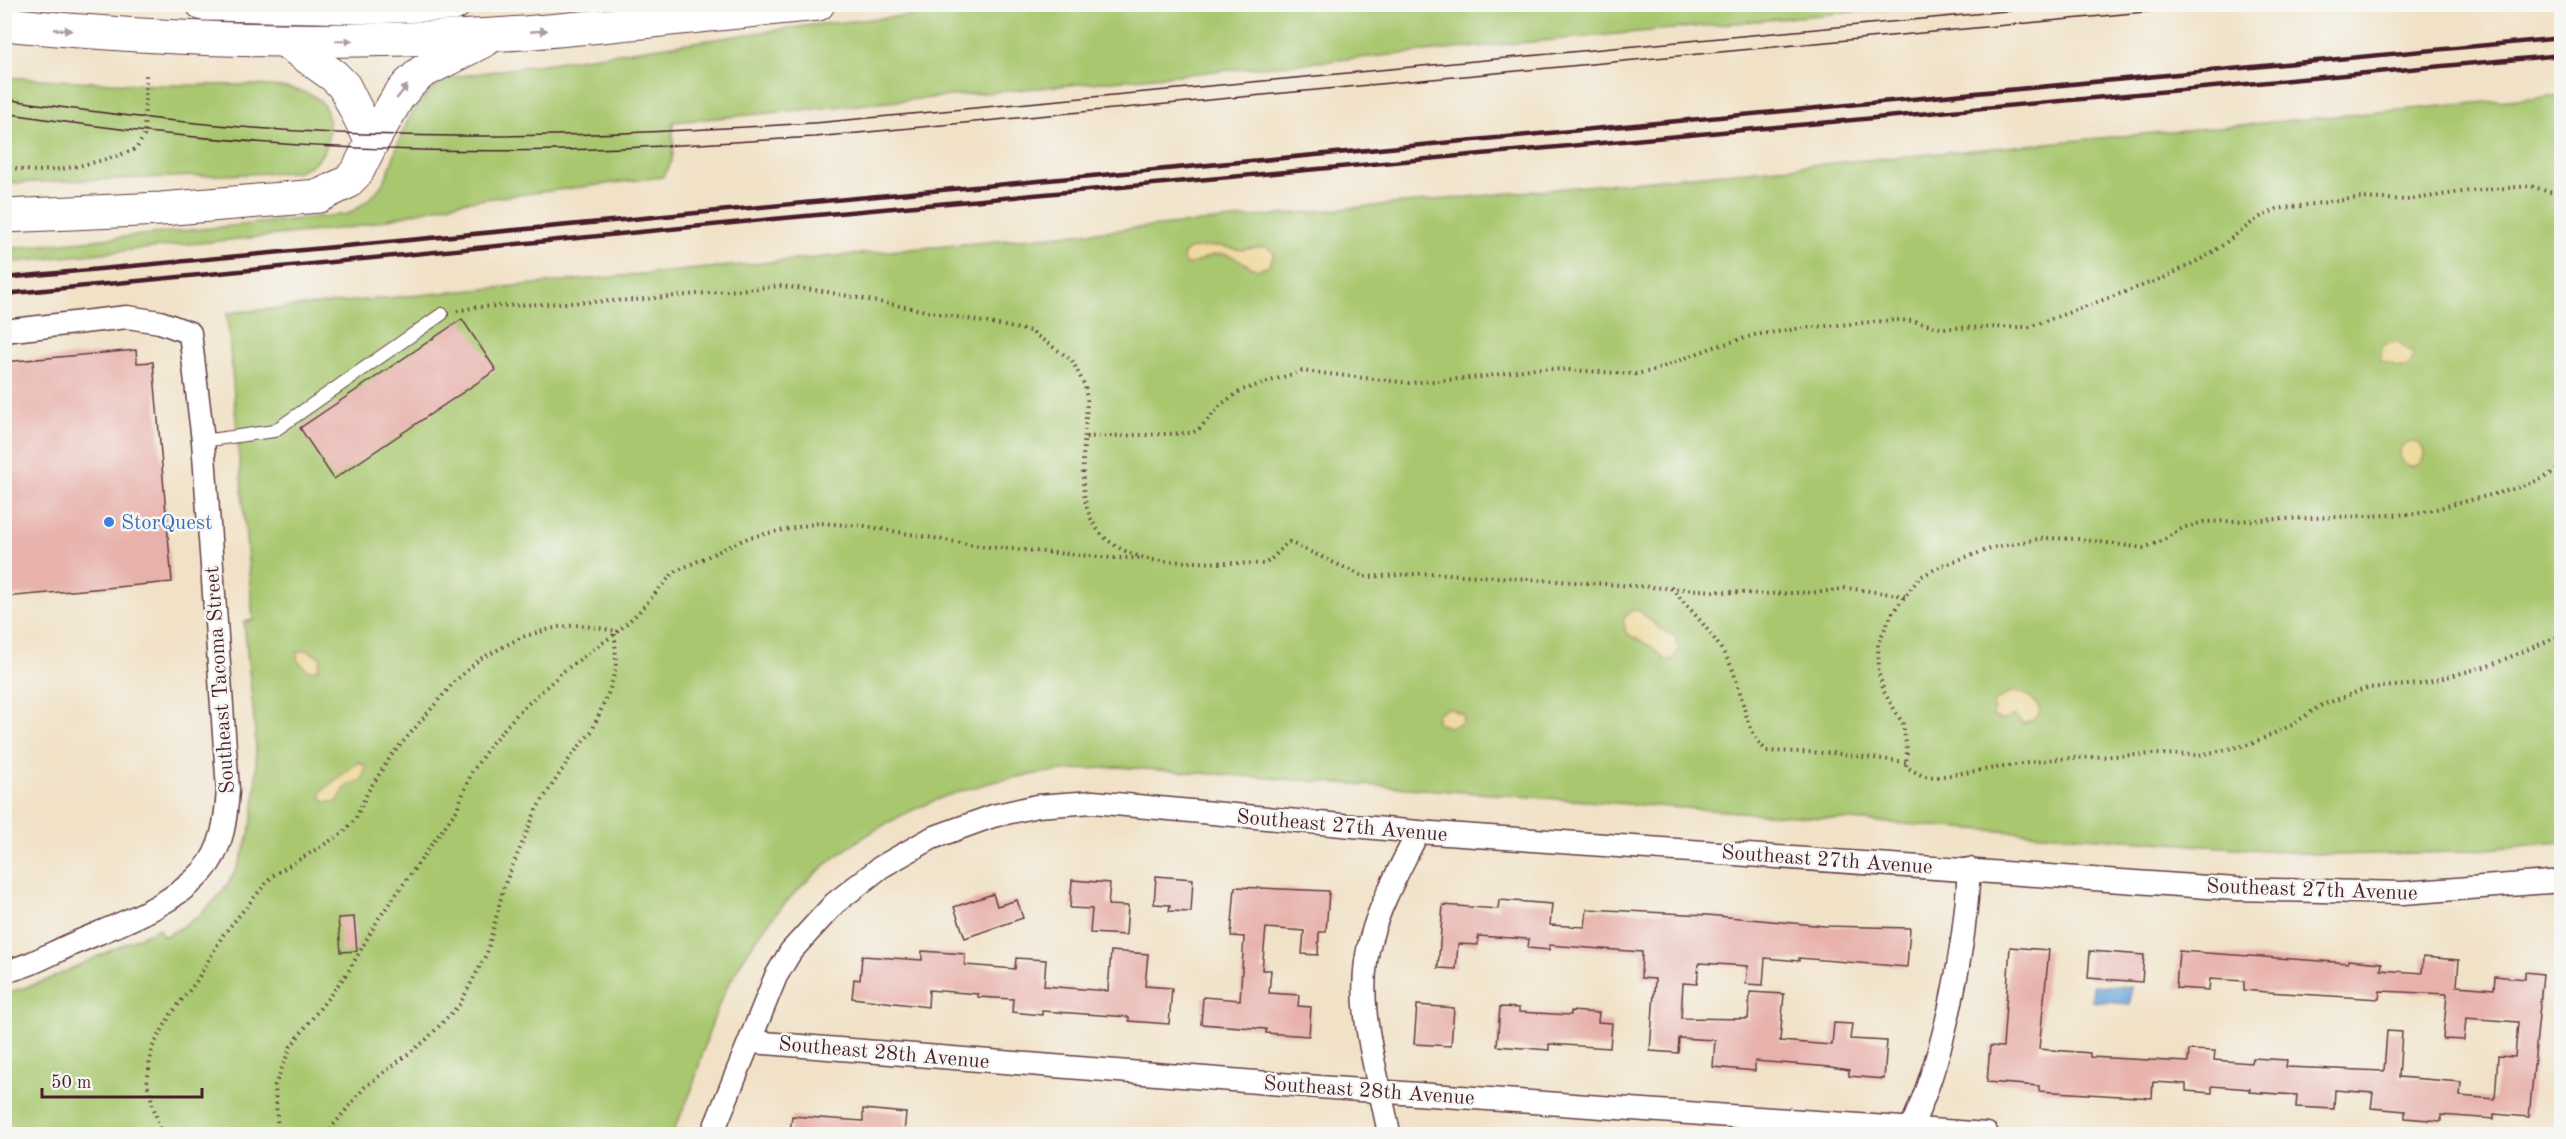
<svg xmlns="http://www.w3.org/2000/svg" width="2566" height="1139" viewBox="0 0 2566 1139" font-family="'Old Standard TT',serif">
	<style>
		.green { fill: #a8c76e; stroke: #79734c; stroke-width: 1.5 }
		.sand { fill: #eeda9e; stroke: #9c7c64; stroke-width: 1.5 }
		.water { fill: #64a5d7; stroke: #576281; stroke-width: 1.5 }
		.building { fill: #e8b1ab }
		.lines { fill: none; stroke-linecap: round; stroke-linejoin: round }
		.lane-casing { stroke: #633c42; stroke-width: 14 }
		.street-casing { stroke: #633c42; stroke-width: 25 }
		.highway-casing { stroke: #633c42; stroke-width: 35 }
		.path { stroke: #633c42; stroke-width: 4; stroke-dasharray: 1.5 4.5; stroke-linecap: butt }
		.lane { stroke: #fff; stroke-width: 12 }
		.street { stroke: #fff; stroke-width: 22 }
		.highway { stroke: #fff; stroke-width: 33 }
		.tram { stroke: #4a1f2b; stroke-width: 1.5 }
		.rail { stroke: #4a1f2b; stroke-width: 4.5 }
		.oneway { fill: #ae9aa0 }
		.shop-dot { fill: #3f7fe0; stroke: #f6f6f2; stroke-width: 2 }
		.labels { text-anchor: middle; stroke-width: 5; stroke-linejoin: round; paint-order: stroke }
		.shop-label { font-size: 21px; fill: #366cbe; stroke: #f6f6f2; text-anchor: start }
		.street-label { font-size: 21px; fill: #4a1f2b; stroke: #f6f6f2 }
	</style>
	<rect width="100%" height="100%" fill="#f6f6f2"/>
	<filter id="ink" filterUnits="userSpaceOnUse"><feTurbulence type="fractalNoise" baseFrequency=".0167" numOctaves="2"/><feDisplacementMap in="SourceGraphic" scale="12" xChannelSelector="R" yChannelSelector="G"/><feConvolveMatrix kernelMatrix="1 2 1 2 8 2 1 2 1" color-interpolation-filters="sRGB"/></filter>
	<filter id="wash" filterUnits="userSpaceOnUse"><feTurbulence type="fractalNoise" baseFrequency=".008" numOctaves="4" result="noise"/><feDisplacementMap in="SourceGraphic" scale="24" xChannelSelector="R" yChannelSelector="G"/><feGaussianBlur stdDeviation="1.35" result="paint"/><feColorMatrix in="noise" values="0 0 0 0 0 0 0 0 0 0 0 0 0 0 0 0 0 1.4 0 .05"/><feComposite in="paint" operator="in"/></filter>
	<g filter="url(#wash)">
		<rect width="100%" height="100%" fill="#f1e2c7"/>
		<g class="green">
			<path d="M 1026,4 L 1927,5 L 673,122 C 672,144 678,159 662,177 L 461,202 L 355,227 L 5,263 L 5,249 L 348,214 C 397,185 386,165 407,122 C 415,105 432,88 447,78 L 812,25 Z"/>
			<path d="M 5,77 C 56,80 108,83 160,85 C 199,87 284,78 315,97 C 330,106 331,126 327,142 C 323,159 312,166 296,172 L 15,183 L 5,180 Z"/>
			<path d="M 2561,95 L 2561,842 L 2455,852 L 2332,855 L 1118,767 C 1091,769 1064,770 1037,774 C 908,791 791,866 730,982 C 712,1014 703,1053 692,1089 C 686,1104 679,1119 672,1134 L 5,1134 L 4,994 L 45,981 L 159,928 L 163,937 C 291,880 253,731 244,622 L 253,620 L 227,313 Z"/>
		</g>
		<g class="sand">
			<path d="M 1218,246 L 1242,250 L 1265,246 L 1275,253 L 1268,266 L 1258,270 C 1242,264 1234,251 1213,255 C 1203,257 1198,265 1186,264 C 1181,259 1183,254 1188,249 Z"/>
			<polygon points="2397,341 2413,353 2412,362 2406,367 2396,367 2380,360 2383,345"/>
			<circle cx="2412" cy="454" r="12"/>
			<polygon points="1638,610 1662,630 1675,636 1679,648 1673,659 1665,660 1652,647 1626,633 1623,620 1630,611"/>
			<polygon points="307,650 321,658 318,669 309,671 297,660 297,652"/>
			<path d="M 2012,692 C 2024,691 2038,700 2040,712 L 2035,719 L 2024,724 L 2014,715 L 2003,721 L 1993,716 L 1994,702 Z"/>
			<polygon points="1449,708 1464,715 1462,723 1450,727 1437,723 1437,713"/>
			<polygon points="358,762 366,766 362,780 346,787 337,802 325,802 321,797 322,791"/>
		</g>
		<polygon class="water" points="2093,985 2131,987 2130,1004 2092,1001"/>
		<g id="blocks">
			<g class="building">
				<polygon points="462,319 496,370 334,479 300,428"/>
				<polygon points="136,350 137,363 153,362 172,582 4,597 4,362"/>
				<polygon points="1156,876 1193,879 1191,912 1169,911 1170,905 1154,904"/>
				<polygon points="1072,880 1110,883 1108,905 1128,906 1126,935 1090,933 1092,909 1070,908"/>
				<polygon points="1235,887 1329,891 1326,932 1319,932 1318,955 1302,954 1304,931 1266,928 1262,970 1271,970 1269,993 1299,995 1298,1006 1311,1007 1309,1036 1266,1033 1266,1029 1201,1024 1203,997 1240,1000 1244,937 1231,936"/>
				<polygon points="993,894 997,906 1017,900 1023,918 965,938 954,907"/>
				<polygon points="1499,900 1552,904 1550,925 1585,927 1587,909 1707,915 1825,926 1910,928 1907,967 1799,958 1799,961 1765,958 1763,985 1746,984 1748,966 1699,963 1697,984 1683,983 1681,1018 1748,1019 1750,992 1784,994 1780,1041 1832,1045 1834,1023 1852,1024 1850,1039 1887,1041 1884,1079 1849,1076 1849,1070 1831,1067 1755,1061 1755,1071 1713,1067 1715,1040 1679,1038 1678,1053 1650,1051 1655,979 1641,978 1642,952 1549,945 1549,950 1528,948 1529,939 1478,936 1478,945 1458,944 1456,969 1438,968 1443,905 1498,909"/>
				<polygon points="354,917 357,951 341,952 338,918"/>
				<polygon points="2010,947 2049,950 2039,1049 2090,1053 2090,1057 2188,1062 2189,1050 2215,1051 2214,1060 2251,1063 2252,1058 2287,1060 2286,1067 2384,1071 2387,1031 2402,1032 2399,1077 2461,1082 2460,1096 2495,1099 2498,1056 2515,1057 2518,1022 2466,1018 2464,1040 2443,1039 2447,994 2380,991 2379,999 2267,992 2244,990 2244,981 2210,979 2209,990 2176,988 2179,951 2348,963 2348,960 2382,963 2381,970 2422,973 2423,957 2459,960 2457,986 2494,989 2495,976 2525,979 2525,972 2543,974 2529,1117 2494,1114 2494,1119 2441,1115 2441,1121 2405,1118 2405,1111 2371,1108 2373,1093 2335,1090 2334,1109 2296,1107 2297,1095 2249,1092 2250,1089 2212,1086 2212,1093 2186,1091 2186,1084 2153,1082 2152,1098 2039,1091 2039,1086 1987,1082 1990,1046 2003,1047"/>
				<polygon points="922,951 965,954 965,965 1015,969 1016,958 1046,960 1044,986 1108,991 1111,951 1148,954 1145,986 1172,988 1169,1024 1129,1021 1129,1017 1042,1011 1042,1015 1012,1012 1013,999 978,997 978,994 929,990 928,1007 852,998 854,979 860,980 862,956 922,960"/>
				<polygon points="2090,951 2144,955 2142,982 2088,978"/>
				<polygon points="1417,1005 1454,1008 1451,1046 1414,1044"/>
				<polygon points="1500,1007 1519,1008 1519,1012 1571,1015 1571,1011 1599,1013 1598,1022 1612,1023 1610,1048 1549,1044 1549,1050 1497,1046"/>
				<polygon points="863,1109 906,1113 904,1134 790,1134 792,1116 863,1121"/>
			</g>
		</g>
	</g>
	<g filter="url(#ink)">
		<use href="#blocks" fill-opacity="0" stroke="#633c42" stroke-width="1.5"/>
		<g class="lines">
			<g class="lane-casing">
				<polyline id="lane" points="203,441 274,431 442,314"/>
			</g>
			<g class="street-casing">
				<g id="street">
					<path d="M 4,331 L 127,317 L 160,322 L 190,333 L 203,441 L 228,790 C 226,818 223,849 203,871 C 169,909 113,926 68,946 C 48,955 26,968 4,971"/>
					<polyline points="751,1042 1332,1088 1987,1134"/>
					<polyline points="712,1134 776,976 791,951 835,903 881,867 932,838 993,816 1037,806 1093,802 1418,832 2236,889 2403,893 2562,881"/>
					<path d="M 1389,1134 C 1378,1073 1352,1001 1371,938 C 1381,901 1401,867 1418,832"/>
					<path d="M 1908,1134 C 1944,1059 1965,952 1969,869"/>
				</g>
			</g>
			<g class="highway-casing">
				<g id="highway">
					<polyline points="203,4 365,7 454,4"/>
					<path d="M 4,24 C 167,41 330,45 493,35 C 602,28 710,14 818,4"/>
					<polyline points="285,41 334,76 344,86 372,142"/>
					<polyline points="4,216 161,209 319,196 346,183 357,172 372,142 398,97 409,84 422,72 485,40"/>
				</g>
			</g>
			<g class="path">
				<path d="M 4,165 C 38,180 102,162 136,149 L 144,136 L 146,75"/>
				<path d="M 457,311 L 476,307 L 634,300 L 780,286 L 822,291 L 1030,331 L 1072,360 L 1085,386 L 1087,400 C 1084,474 1062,543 1158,561 L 1264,564 C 1276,557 1279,549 1289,542 L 1365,577 L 1433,573 L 1761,594 L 1822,592 L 1847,588 L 1905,596"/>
				<polyline points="1086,437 1191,433 1198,430 1223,403 1242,390 1302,371 1409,383 1482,377 1535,368 1635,374 1653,371 1711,348 1755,335 1803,328 1896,320 1913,321 1943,328 2029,327 2166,277 2212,253 2258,218 2277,209 2358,198 2407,200 2469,191 2531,186 2562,196"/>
				<polyline points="2562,467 2542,479 2510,490 2416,514 2204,522 2182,528 2162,541 2143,548 2079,539 2044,538 1996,547 1943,565 1920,577 1893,612 1878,643 1879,674 1884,692 1903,724 1907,750 1906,767 1923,776 1937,777 2054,759 2153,754 2200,755 2251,744 2292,725 2320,706 2367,688 2421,684 2491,665 2562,635"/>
				<path d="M 1671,588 C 1694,613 1715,635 1731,666 C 1743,691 1744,732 1767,751 L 1832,753 L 1906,762"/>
				<polyline points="161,1134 147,1083 152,1048 171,1014 196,982 223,935 272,876 343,833 355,820 367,793 391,756 455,681 480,659 522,637 558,627 579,625 617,631"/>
				<polyline points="278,1134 275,1085 291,1046 348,972 379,918 456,811 472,772 491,744 518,713 565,670 615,634 639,612 674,572 750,537 818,523 864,526 979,546 1112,558 1139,558"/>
				<polyline points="326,1134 365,1087 425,1041 460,1004 487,953 504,886 537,808 572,755 592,731 610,689 616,667 615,634"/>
			</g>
			<use href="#lane" class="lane"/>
			<use href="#street" class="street"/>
			<use href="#highway" class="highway"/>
			<g class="tram">
				<path d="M 4,99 C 136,119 269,133 402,135 C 540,139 677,131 815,123 L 2082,4"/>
				<path d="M 4,113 C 188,142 375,154 561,150 C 646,148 730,142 815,137 L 2230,4"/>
			</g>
			<g class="rail">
				<polyline points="4,278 2562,38"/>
				<polyline points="4,294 773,219 2562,55"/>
			</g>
		</g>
		<defs><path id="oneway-solid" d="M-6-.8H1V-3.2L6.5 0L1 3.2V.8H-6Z" transform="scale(1.5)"/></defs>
		<g class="oneway">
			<use href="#oneway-solid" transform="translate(63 30) rotate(5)"/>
			<use href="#oneway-solid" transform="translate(539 31) rotate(-5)"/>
			<use href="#oneway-solid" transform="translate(344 41) rotate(-1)"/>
			<use href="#oneway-solid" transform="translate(402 92) rotate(-52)"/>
		</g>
	</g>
	<circle class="shop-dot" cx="109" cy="522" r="6"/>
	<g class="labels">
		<g class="shop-label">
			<text x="121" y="529">StorQuest</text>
		</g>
		<g class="street-label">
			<text transform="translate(219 680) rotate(-94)" y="7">Southeast Tacoma Street</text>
			<text transform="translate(1342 825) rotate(5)" y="7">Southeast 27th Avenue</text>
			<text transform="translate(1827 859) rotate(4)" y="7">Southeast 27th Avenue</text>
			<text transform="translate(2312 889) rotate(2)" y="7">Southeast 27th Avenue</text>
			<text transform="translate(884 1052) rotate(5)" y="7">Southeast 28th Avenue</text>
			<text transform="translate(1369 1090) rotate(4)" y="7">Southeast 28th Avenue</text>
		</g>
	</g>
	<rect width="2566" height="1139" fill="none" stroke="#f6f6f2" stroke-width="24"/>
	<path d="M42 1088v9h160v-9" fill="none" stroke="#4a1f2b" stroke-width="3"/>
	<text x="51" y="1088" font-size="18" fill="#4a1f2b" stroke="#f6f6f2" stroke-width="4.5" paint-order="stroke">50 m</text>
</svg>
